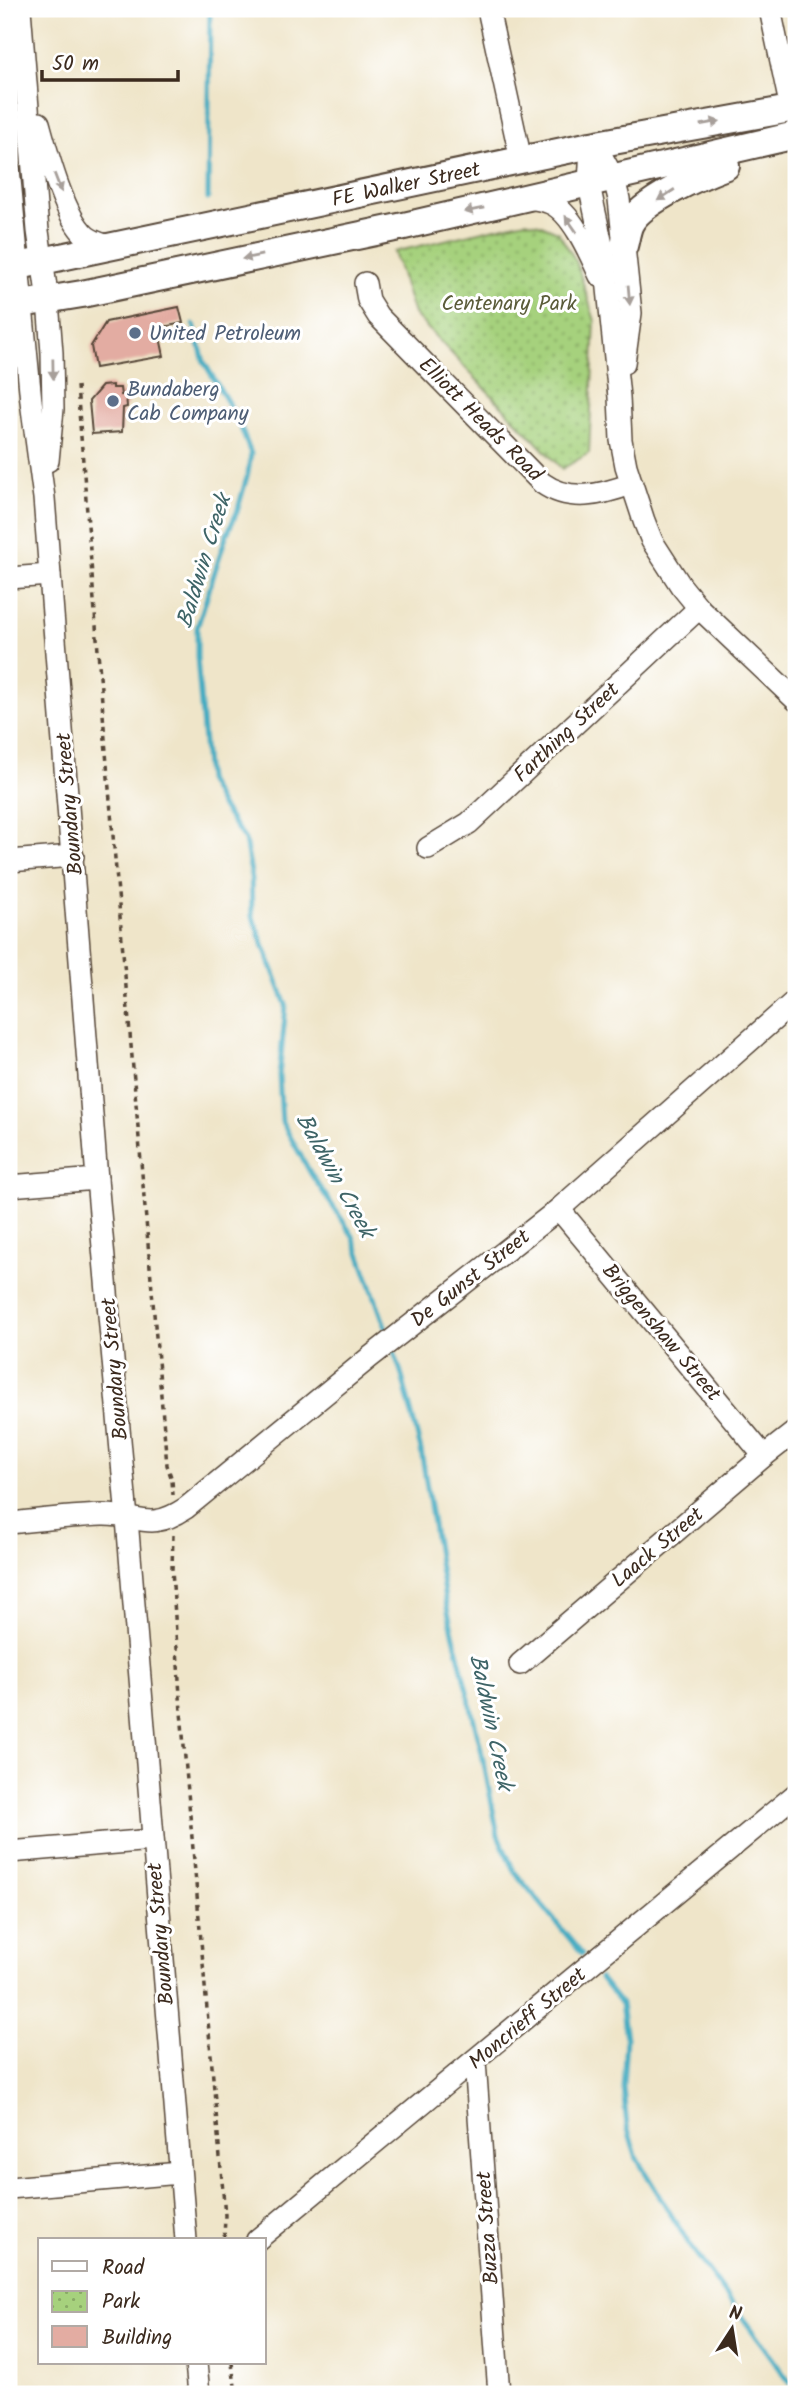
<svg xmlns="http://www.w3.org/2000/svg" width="805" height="2403" viewBox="0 0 805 2403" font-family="Kalam,sans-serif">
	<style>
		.park { fill: url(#park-dots); stroke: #707e4e; stroke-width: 2 }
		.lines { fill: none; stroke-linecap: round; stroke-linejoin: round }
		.stream { stroke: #42abc1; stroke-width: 5 }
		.building { fill: #e3aca2 }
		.minor-casing { stroke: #564638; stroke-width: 24 }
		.major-casing { stroke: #564638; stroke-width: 30 }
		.path { stroke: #564638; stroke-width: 3.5; stroke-dasharray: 5 5; stroke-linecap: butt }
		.minor { stroke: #fff; stroke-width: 21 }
		.major { stroke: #fff; stroke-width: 26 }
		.oneway { fill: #a79f9a }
		.service-dot { fill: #5c6f8a; stroke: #fff; stroke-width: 2.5 }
		.labels { text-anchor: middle; stroke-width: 6; stroke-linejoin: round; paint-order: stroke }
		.street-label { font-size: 21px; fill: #3b2a1e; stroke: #fff }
		.park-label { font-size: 21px; fill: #5b5c3a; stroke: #fff }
		.service-label { font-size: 21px; fill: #4e5e75; stroke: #fff; text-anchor: start }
		.water-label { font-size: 23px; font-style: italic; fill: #3e6467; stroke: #fff }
	</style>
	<defs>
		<pattern id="park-dots" width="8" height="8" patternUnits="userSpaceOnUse" patternTransform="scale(1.75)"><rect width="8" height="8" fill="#a6d17d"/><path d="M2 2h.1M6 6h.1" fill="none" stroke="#8a6" stroke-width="1.8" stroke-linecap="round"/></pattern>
	</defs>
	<rect width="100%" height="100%" fill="#fff"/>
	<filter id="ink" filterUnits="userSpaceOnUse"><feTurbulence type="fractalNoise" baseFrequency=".0143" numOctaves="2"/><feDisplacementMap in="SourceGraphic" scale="14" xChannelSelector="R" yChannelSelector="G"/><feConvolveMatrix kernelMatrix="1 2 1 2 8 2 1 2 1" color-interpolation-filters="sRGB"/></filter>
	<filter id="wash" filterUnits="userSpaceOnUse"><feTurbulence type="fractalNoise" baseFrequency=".00686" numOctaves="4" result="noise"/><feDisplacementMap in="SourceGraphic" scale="28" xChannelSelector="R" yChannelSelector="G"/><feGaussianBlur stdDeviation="1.57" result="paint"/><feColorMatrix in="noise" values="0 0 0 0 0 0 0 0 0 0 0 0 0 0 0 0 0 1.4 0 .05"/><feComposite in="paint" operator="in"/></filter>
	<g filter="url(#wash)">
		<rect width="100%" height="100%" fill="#efe5c9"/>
		<polygon class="park" points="525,221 539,224 558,232 576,261 595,321 589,453 562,469 414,314 394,252"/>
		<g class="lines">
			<g class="stream">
				<polyline points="208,199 210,9"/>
				<polyline points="194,325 204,362 238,420 251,454 248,473 237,512 226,536 197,628 197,657 207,780 221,806 245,840 251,873 252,915 286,1005 279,1076 282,1122 311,1174 353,1236 389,1337"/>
				<polyline points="392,1346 401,1372 421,1450 445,1599 481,1749 498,1835 514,1871 582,1954"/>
				<polyline points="600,1978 621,2004 626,2038 623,2087 627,2126 637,2159 689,2244 796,2391"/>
			</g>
		</g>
		<g id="blocks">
			<g class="building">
				<polygon points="179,307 183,323 158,328 164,356 95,368 91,346 106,322"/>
				<polygon points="112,385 112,388 120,388 121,395 126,394 127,407 123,408 122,432 92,434 89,401 102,386"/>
			</g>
		</g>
	</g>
	<g filter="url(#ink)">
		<use href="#blocks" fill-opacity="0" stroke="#564638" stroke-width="2"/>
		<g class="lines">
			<g class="minor-casing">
				<g id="minor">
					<polyline points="20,9 38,231 48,301 52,353 53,409 48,461"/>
					<polyline points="488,9 521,160"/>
					<polyline points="770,9 791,109"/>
					<path d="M 39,123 C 47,152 64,217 86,236 C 93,242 103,244 111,247"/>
					<polyline points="595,144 614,179 619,199 631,313 624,363"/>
					<polyline points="591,145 589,185 605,259 619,397 621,440 626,466 644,521 652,541 681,586 699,608 796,700"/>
					<polyline points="9,169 31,401 44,498 97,1179 127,1519 186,2240"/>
					<path d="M 528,198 C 535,199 543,200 550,203 C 572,212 590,254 600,276"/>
					<path d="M 365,283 L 368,300 L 378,316 L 542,483 C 570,503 601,495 631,484"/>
					<polyline points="9,578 50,575"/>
					<polyline points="428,848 469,823 699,608"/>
					<polyline points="9,861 73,856"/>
					<polyline points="9,1186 97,1179"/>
					<polyline points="559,1209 764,1456"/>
					<path d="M 9,1523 C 40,1520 71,1516 102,1515 C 140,1514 148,1533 186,1508 L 369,1358 L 559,1209 L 796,1000"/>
					<polyline points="520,1664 764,1456 796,1431"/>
					<polyline points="9,1852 152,1840"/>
					<polyline points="475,2061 499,2394"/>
					<polyline points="9,2188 180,2173"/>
					<polyline points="257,2240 796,1794"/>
					<polyline points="196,2363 199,2394"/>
				</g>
			</g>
			<g class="major-casing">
				<g id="major">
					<path d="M 624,246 C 626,239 627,230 630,224 C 641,201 702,175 726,166"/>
					<polyline points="9,268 591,145 796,108"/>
					<polyline points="9,306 82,294 404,226 796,135"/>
				</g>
			</g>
			<g class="path">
				<polyline points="77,386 108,777 167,1465 172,1480 173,1495"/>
				<polyline points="173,1535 172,1569 181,1712 225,2215 224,2240"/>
				<polyline points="232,2363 236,2394"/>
			</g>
			<use href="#minor" class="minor"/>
			<use href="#major" class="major"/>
		</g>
		<defs><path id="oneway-solid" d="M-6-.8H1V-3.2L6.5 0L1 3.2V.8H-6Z" transform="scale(1.75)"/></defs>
		<g class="oneway">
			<use href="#oneway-solid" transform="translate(710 123) rotate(-10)"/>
			<use href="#oneway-solid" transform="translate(58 183) rotate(69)"/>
			<use href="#oneway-solid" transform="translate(666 195) rotate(147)"/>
			<use href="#oneway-solid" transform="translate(474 210) rotate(168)"/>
			<use href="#oneway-solid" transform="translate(571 224) rotate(-125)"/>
			<use href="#oneway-solid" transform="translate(252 257) rotate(168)"/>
			<use href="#oneway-solid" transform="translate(629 295) rotate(85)"/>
			<use href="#oneway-solid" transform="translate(53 369) rotate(89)"/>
		</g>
	</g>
	<g class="service-dot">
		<circle cx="135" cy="333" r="7"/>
		<circle cx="113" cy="401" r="7"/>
	</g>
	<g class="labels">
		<g class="street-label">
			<text transform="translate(406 184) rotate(-12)" y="7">FE Walker Street</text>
			<text transform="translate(481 419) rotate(45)" y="7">Elliott Heads Road</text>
			<text transform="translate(566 732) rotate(-43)" y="7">Farthing Street</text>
			<text transform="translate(69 804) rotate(-95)" y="7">Boundary Street</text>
			<text transform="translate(470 1278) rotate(-38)" y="7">De Gunst Street</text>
			<text transform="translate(662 1332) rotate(50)" y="7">Briggenshaw Street</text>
			<text transform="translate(114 1369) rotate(-95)" y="7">Boundary Street</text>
			<text transform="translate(657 1547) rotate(-40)" y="7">Laack Street</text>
			<text transform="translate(160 1934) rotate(-95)" y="7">Boundary Street</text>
			<text transform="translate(527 2018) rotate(-40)" y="7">Moncrieff Street</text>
			<text transform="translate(487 2228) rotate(-94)" y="7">Buzza Street</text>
		</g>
		<g class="park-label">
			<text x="509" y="310">Centenary Park</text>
		</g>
		<g class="service-label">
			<text x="149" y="340">United Petroleum</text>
			<text x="127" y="396">Bundaberg<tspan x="127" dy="24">Cab Company</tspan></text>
		</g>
		<g class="water-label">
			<text transform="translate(203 561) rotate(-73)" y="8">Baldwin Creek</text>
			<text transform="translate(336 1175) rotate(61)" y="8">Baldwin Creek</text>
			<text transform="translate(492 1722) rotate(78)" y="8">Baldwin Creek</text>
		</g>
	</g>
	<rect width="805" height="2403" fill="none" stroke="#fff" stroke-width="35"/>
	<rect x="38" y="2238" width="228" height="126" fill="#ffffff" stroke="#b1aaa5" stroke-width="2"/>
	<rect x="52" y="2261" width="35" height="10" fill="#ffffff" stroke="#b1aaa5" stroke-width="2"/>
	<text x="102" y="2274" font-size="21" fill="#3b2a1e">Road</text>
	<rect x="52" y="2291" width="35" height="21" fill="url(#park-dots)" stroke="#b1aaa5" stroke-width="2"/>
	<text x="102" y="2308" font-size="21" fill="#3b2a1e">Park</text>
	<rect x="52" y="2326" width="35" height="21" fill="#e3aca2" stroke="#b1aaa5" stroke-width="2"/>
	<text x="102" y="2344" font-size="21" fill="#3b2a1e">Building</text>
	<g transform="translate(732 2329) rotate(12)" stroke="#ffffff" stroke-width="5" paint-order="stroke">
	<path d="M0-5L12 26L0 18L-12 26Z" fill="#3b2a1e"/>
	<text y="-10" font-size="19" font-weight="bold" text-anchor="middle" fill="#3b2a1e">N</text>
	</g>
	<path d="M42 70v10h136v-10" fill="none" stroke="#3b2a1e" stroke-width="3.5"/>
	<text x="52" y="70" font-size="21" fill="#3b2a1e" stroke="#ffffff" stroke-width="5" paint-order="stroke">50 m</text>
</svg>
